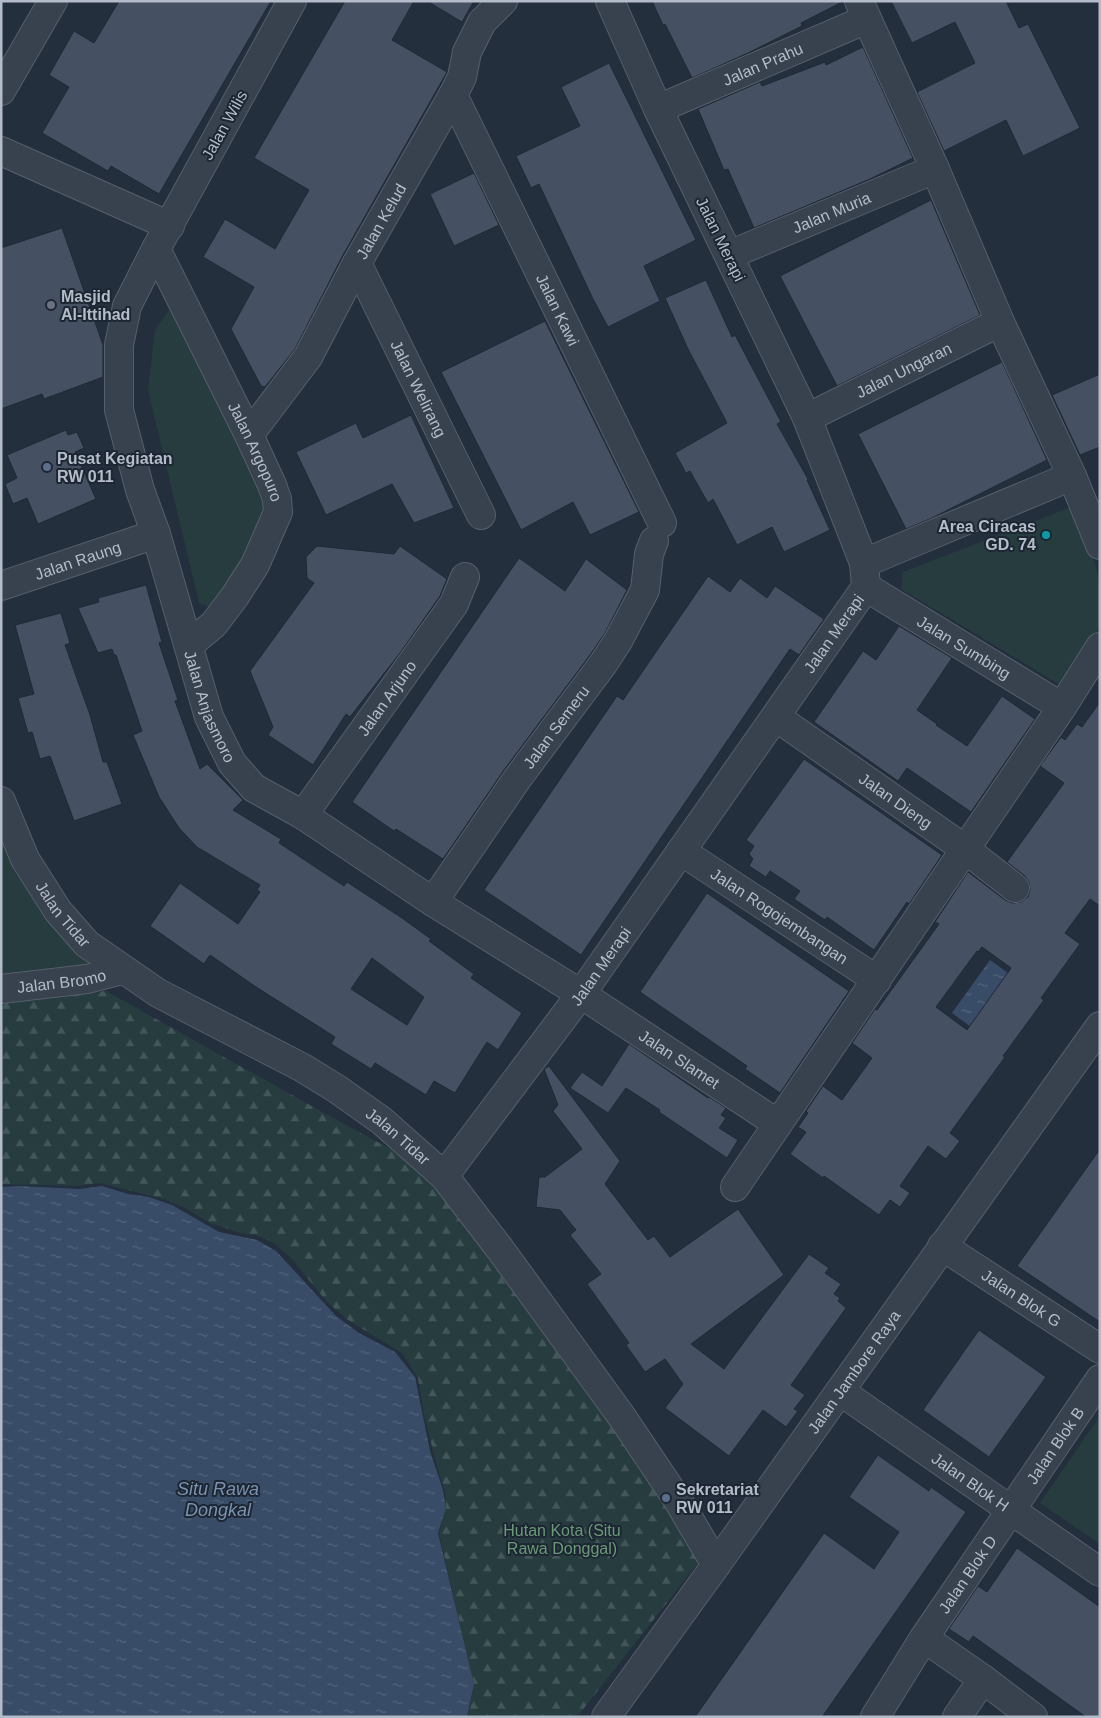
<svg xmlns="http://www.w3.org/2000/svg" width="1101" height="1718" viewBox="0 0 1101 1718" font-family="Arial,sans-serif">
	<style>
		.green { fill: #263c3f }
		.forest { fill: url(#forest-firs) }
		.water { fill: url(#water-ripples) }
		.building { fill: #455162; stroke: #1f2835; fill-rule: evenodd }
		.lines { fill: none; stroke-linecap: round; stroke-linejoin: round }
		.minor-casing { stroke: #565f6c; stroke-width: 30 }
		.tertiary-casing { stroke: #565f6c; stroke-width: 30 }
		.minor { stroke: #38414e; stroke-width: 28 }
		.tertiary { stroke: #38414e; stroke-width: 28 }
		.worship-dot { fill: #6b7280; stroke: #1d2633; stroke-width: 2 }
		.service-dot { fill: #5c6f8a; stroke: #1d2633; stroke-width: 2 }
		.culture-dot { fill: #0f9aa8; stroke: #1d2633; stroke-width: 2 }
		.labels { text-anchor: middle; stroke-width: 4; stroke-linejoin: round; paint-order: stroke }
		.street-label { font-size: 16px; fill: #b4bcc9; stroke: #1d2633 }
		.poi-label { font-size: 16px; font-weight: bold; fill: #b4bcc9; stroke: #1d2633; text-anchor: start }
		.park-label { font-size: 16px; fill: #6b9a76; stroke: #1d2633 }
		.water-label { font-size: 18px; font-style: italic; fill: #7c92b1; stroke: #1d2633 }
	</style>
	<defs>
		<pattern id="forest-firs" width="22" height="20" patternUnits="userSpaceOnUse" patternTransform="scale(1.25)"><rect width="22" height="20" fill="#263c3f"/><path d="M5 1l3.5 6h-7zM16 11l3.5 6h-7z" fill="#435659"/></pattern>
		<pattern id="water-ripples" width="26" height="14" patternUnits="userSpaceOnUse" patternTransform="scale(1.25)"><rect width="26" height="14" fill="#394c67"/><path d="M2 4q2-2 4 0t4 0M15 11q2-2 4 0t4 0" fill="none" stroke="#53647b"/></pattern>
	</defs>
	<rect width="100%" height="100%" fill="#242f3e"/>
	<g class="green">
		<polygon points="181,292 286,511 226,614 199,603 148,390 155,330"/>
		<polygon points="1071,507 1095,563 1100,589 1100,625 1087,656 1062,686 901,589 903,572"/>
		<polygon points="1,788 95,969 1,984"/>
		<polygon points="1100,1416 1100,1544 1040,1503"/>
	</g>
	<polygon class="forest" points="106,991 342,1123 443,1177 702,1558 577,1717 468,1717 474,1684 439,1533 446,1508 445,1491 437,1467 424,1414 418,1378 402,1353 348,1320 327,1302 292,1259 274,1243 256,1235 241,1233 210,1223 187,1209 164,1199 100,1183 75,1186 1,1184 1,1000"/>
	<g class="water">
		<polygon points="990,960 1008,973 970,1026 952,1013"/>
		<polygon points="18,1186 80,1189 102,1186 128,1194 149,1197 172,1205 219,1232 257,1240 276,1251 336,1316 359,1333 395,1352 415,1377 430,1451 443,1490 446,1508 438,1533 474,1684 467,1717 1,1717 1,1187"/>
	</g>
	<g class="building">
		<polygon points="119,1 271,1 159,194 111,166 108,171 42,133 69,87 49,75 74,31 94,43"/>
		<polygon points="345,1 414,1 392,40 447,72 343,255 295,349 265,387 261,386 231,329 254,287 203,257 225,219 275,249 309,190 254,158"/>
		<polygon points="427,1 474,1 462,22"/>
		<polygon points="652,1 844,1 801,23 802,26 748,53 692,78 665,24 663,25"/>
		<polygon points="891,1 1006,1 1019,28 1028,24 1080,128 1023,156 1006,120 944,151 917,92 975,63 955,22 912,43"/>
		<polygon points="863,47 913,158 870,179 754,228 728,169 724,170 698,109 760,82 762,86 825,62 826,65"/>
		<polygon points="609,63 696,240 644,266 660,301 608,327 593,299 539,184 531,188 516,156 580,126 561,87"/>
		<polygon points="474,173 499,225 454,246 430,194"/>
		<polygon points="931,200 980,315 837,386 780,276"/>
		<polygon points="62,228 103,345 103,377 44,399 42,394 1,409 1,248"/>
		<polygon points="706,280 732,337 735,335 781,422 777,424 808,479 807,480 830,530 784,552 772,527 737,545 713,499 708,503 690,471 686,473 675,453 727,423 688,349 665,298"/>
		<polygon points="545,321 639,512 590,535 573,502 521,530 441,372"/>
		<polygon points="1002,362 1047,460 932,518 906,529 858,434"/>
		<polygon points="1100,374 1100,447 1080,455 1052,395"/>
		<polygon points="411,415 454,508 414,523 392,484 326,515 296,452 356,423 363,438"/>
		<polygon points="66,430 68,435 77,432 84,448 75,452 96,499 38,524 27,498 13,504 5,484 17,478 7,455"/>
		<polygon points="317,546 394,554 400,546 447,579 440,596 400,653 350,717 346,714 313,765 268,735 273,727 250,671 314,583 307,578 306,557"/>
		<polygon points="519,558 565,591 586,559 627,590 605,633 590,655 504,770 443,859 396,829 394,831 352,802"/>
		<polygon points="708,576 730,592 740,578 767,598 775,586 824,619 799,655 790,649 581,955 484,890 617,696 623,700"/>
		<path d="M 146,585 L 162,642 L 159,643 L 178,700 L 175,701 L 200,769 L 207,764 L 243,800 L 233,810 L 281,839 L 279,843 L 344,886 L 347,882 L 402,918 L 431,939 L 429,941 L 474,974 L 471,978 L 522,1013 L 498,1050 L 487,1042 L 455,1093 L 434,1081 L 426,1095 L 375,1063 L 371,1069 L 331,1044 L 335,1037 L 256,987 L 210,955 L 204,964 L 150,926 L 180,883 L 238,924 L 260,892 L 257,890 L 260,885 L 197,847 L 179,828 L 159,797 L 133,735 L 142,731 L 116,655 L 114,655 L 112,649 L 98,653 L 78,608 L 99,602 L 98,598 ZM 372,958 L 424,997 L 407,1025 L 351,989 Z"/>
		<polygon points="61,613 70,643 65,645 90,715 103,762 107,762 122,804 74,821 50,756 40,759 32,732 28,733 18,698 34,694 15,625"/>
		<polygon points="899,626 952,658 917,710 937,724 936,725 967,746 1002,696 1035,719 971,812 907,768 898,781 814,722 863,651 876,660"/>
		<path d="M 1100,702 L 1100,906 L 1090,899 L 1065,933 L 1080,944 L 1041,998 L 1044,1000 L 1003,1056 L 1005,1057 L 950,1133 L 960,1141 L 946,1159 L 928,1146 L 900,1186 L 910,1193 L 900,1207 L 890,1200 L 879,1215 L 824,1176 L 823,1178 L 790,1154 L 806,1132 L 798,1127 L 808,1113 L 806,1111 L 823,1086 L 842,1100 L 872,1058 L 852,1043 L 875,1009 L 877,1010 L 939,924 L 935,922 L 968,872 L 1005,900 L 1012,903 L 1021,902 L 1028,897 L 1030,890 L 1029,882 L 1025,876 L 1007,862 L 1064,783 L 1040,766 L 1061,737 L 1065,740 L 1077,724 L 1082,727 ZM 982,947 L 1011,968 L 967,1030 L 936,1007 L 977,951 L 978,952 Z"/>
		<polygon points="804,759 942,855 909,904 907,902 874,950 827,917 825,920 794,899 800,891 770,871 766,877 749,866 753,859 749,854 754,846 746,840"/>
		<polygon points="707,893 849,991 780,1093 745,1069 747,1066 640,992"/>
		<polygon points="629,1044 708,1098 709,1097 726,1108 721,1115 726,1118 719,1128 738,1140 727,1158 659,1112 660,1110 626,1088 608,1113 570,1088 582,1072 602,1086"/>
		<polygon points="549,1066 620,1161 605,1184 648,1240 654,1236 670,1257 738,1209 784,1275 691,1344 724,1369 809,1254 829,1268 825,1273 841,1284 834,1294 840,1298 838,1301 846,1308 791,1385 805,1395 794,1409 798,1411 786,1427 763,1410 729,1456 665,1408 683,1384 665,1359 645,1372 626,1345 629,1343 587,1284 601,1274 570,1235 576,1230 560,1210 536,1207 539,1177 545,1177 582,1149 553,1111 558,1105 544,1069"/>
		<polygon points="1100,1149 1100,1322 1017,1266"/>
		<polygon points="979,1330 1046,1377 989,1457 923,1410"/>
		<polygon points="878,1455 929,1491 931,1487 966,1512 822,1717 695,1717 824,1533 874,1569 899,1532 849,1497"/>
		<polygon points="1017,1548 1100,1607 1100,1717 1086,1717 973,1636 969,1642 949,1629 978,1586 987,1592"/>
	</g>
	<g class="lines">
		<g class="minor-casing">
			<g id="minor">
				<path id="s1" d="M 292,1 L 156,249 L 127,306 L 119,345 L 119,410 L 140,490 L 156,534 L 209,717 L 232,763 L 254,788 L 303,815 L 433,902 L 581,994 L 778,1124"/>
				<polyline points="859,1 935,169 1000,322 1072,476 1100,545"/>
				<polyline points="1,91 53,1"/>
				<path id="s2" d="M 453,95 L 662,523"/>
				<path id="s3" d="M 658,109 L 867,19"/>
				<polyline points="1,151 170,226"/>
				<path id="s4" d="M 156,249 L 249,435 L 272,485 L 277,499 L 278,512 L 255,565 L 235,596 L 214,624 L 189,645"/>
				<path id="s5" d="M 729,255 L 935,169"/>
				<path id="s6" d="M 357,263 L 481,515"/>
				<path id="s7" d="M 807,418 L 1000,322"/>
				<path id="s8" d="M 249,435 L 308,357 L 357,263 L 453,95 L 462,77 L 467,52 L 482,22 L 503,1"/>
				<polyline points="864,563 1072,476"/>
				<path id="s9" d="M 1,586 L 156,534"/>
				<path id="s10" d="M 866,587 L 1062,707"/>
				<path id="s11" d="M 776,717 L 965,849 L 1015,888"/>
				<path id="s12" d="M 1,801 L 25,859 L 58,911 L 87,944 L 158,993 L 303,1068 L 337,1089 L 382,1121 L 444,1176 L 500,1249 L 622,1417 L 679,1502 L 716,1565"/>
				<path id="s13" d="M 303,815 L 454,604 L 465,577"/>
				<path id="s14" d="M 681,851 L 877,980"/>
				<path id="s15" d="M 433,902 L 517,779 L 603,664 L 618,641 L 645,590 L 649,554 L 654,541"/>
				<path id="s16" d="M 1,989 L 87,979 L 122,970"/>
				<path id="s17" d="M 444,1176 L 581,994 L 866,587 L 864,563 L 807,418 L 658,109 L 610,1"/>
				<polyline points="735,1187 1062,707 1100,647"/>
				<path id="s18" d="M 942,1246 L 1100,1349"/>
				<path id="s19" d="M 840,1391 L 1100,1572"/>
				<polyline points="924,1638 983,1679 1033,1717"/>
				<path id="s20" d="M 875,1717 L 924,1638 L 1100,1379"/>
				<polyline points="957,1717 983,1679"/>
			</g>
		</g>
		<g class="tertiary-casing">
			<g id="tertiary">
				<path id="s21" d="M 606,1717 L 716,1565 L 1100,1026"/>
			</g>
		</g>
		<use href="#minor" class="minor"/>
		<use href="#tertiary" class="tertiary"/>
	</g>
	<circle class="worship-dot" cx="51" cy="305" r="5"/>
	<g class="service-dot">
		<circle cx="47" cy="467" r="5"/>
		<circle cx="666" cy="1498" r="5"/>
	</g>
	<circle class="culture-dot" cx="1046" cy="535" r="5"/>
	<g class="labels">
		<g class="street-label">
			<text dy="6" stroke="none"><textPath href="#s3" startOffset="114">Jalan Prahu</textPath></text>
			<text transform="translate(224 125) rotate(-61)" y="6">Jalan Wilis</text>
			<text dy="6" stroke="none"><textPath href="#s5" startOffset="111">Jalan Muria</textPath></text>
			<text dy="6" stroke="none"><textPath href="#s8" startOffset="252">Jalan Kelud</textPath></text>
			<text transform="translate(721 239) rotate(64)" y="6">Jalan Merapi</text>
			<text dy="6" stroke="none"><textPath href="#s2" startOffset="239">Jalan Kawi</textPath></text>
			<text dy="6" stroke="none"><textPath href="#s7" startOffset="108">Jalan Ungaran</textPath></text>
			<text dy="6" stroke="none"><textPath href="#s6" startOffset="140">Jalan Welirang</textPath></text>
			<text dy="6" stroke="none"><textPath href="#s4" startOffset="226">Jalan Argopuro</textPath></text>
			<text dy="6" stroke="none"><textPath href="#s9" startOffset="81">Jalan Raung</textPath></text>
			<text dy="6" stroke="none"><textPath href="#s17" startOffset="668">Jalan Merapi</textPath></text>
			<text dy="6" stroke="none"><textPath href="#s10" startOffset="115">Jalan Sumbing</textPath></text>
			<text dy="6" stroke="none"><textPath href="#s13" startOffset="144">Jalan Arjuno</textPath></text>
			<text dy="6" stroke="none"><textPath href="#s1" startOffset="762">Jalan Anjasmoro</textPath></text>
			<text dy="6" stroke="none"><textPath href="#s15" startOffset="214">Jalan Semeru</textPath></text>
			<text dy="6" stroke="none"><textPath href="#s11" startOffset="146">Jalan Dieng</textPath></text>
			<text dy="6" stroke="none"><textPath href="#s12" startOffset="130">Jalan Tidar</textPath></text>
			<text dy="6" stroke="none"><textPath href="#s14" startOffset="118">Jalan Rogojembangan</textPath></text>
			<text dy="6" stroke="none"><textPath href="#s17" startOffset="262">Jalan Merapi</textPath></text>
			<text dy="6" stroke="none"><textPath href="#s16" startOffset="61">Jalan Bromo</textPath></text>
			<text dy="6" stroke="none"><textPath href="#s1" startOffset="1361">Jalan Slamet</textPath></text>
			<text dy="6" stroke="none"><textPath href="#s12" startOffset="535">Jalan Tidar</textPath></text>
			<text dy="6" stroke="none"><textPath href="#s18" startOffset="95">Jalan Blok G</textPath></text>
			<text dy="6" stroke="none"><textPath href="#s21" startOffset="425">Jalan Jambore Raya</textPath></text>
			<text dy="6" stroke="none"><textPath href="#s20" startOffset="326">Jalan Blok B</textPath></text>
			<text dy="6" stroke="none"><textPath href="#s19" startOffset="159">Jalan Blok H</textPath></text>
			<text dy="6" stroke="none"><textPath href="#s20" startOffset="170">Jalan Blok D</textPath></text>
		</g>
		<g class="poi-label">
			<text x="61" y="302">Masjid<tspan x="61" dy="18">Al-Ittihad</tspan></text>
			<text x="57" y="464">Pusat Kegiatan<tspan x="57" dy="18">RW 011</tspan></text>
			<text x="1036" y="532" text-anchor="end">Area Ciracas<tspan x="1036" dy="18">GD. 74</tspan></text>
			<text x="676" y="1495">Sekretariat<tspan x="676" dy="18">RW 011</tspan></text>
		</g>
		<g class="park-label">
			<text x="562" y="1536">Hutan Kota (Situ<tspan x="562" dy="18">Rawa Donggal)</tspan></text>
		</g>
		<g class="water-label">
			<text x="218" y="1495">Situ Rawa<tspan x="218" dy="21">Dongkal</tspan></text>
		</g>
	</g>
	<rect width="1101" height="1718" fill="none" stroke="#b4bcc9" stroke-width="5"/>
</svg>
